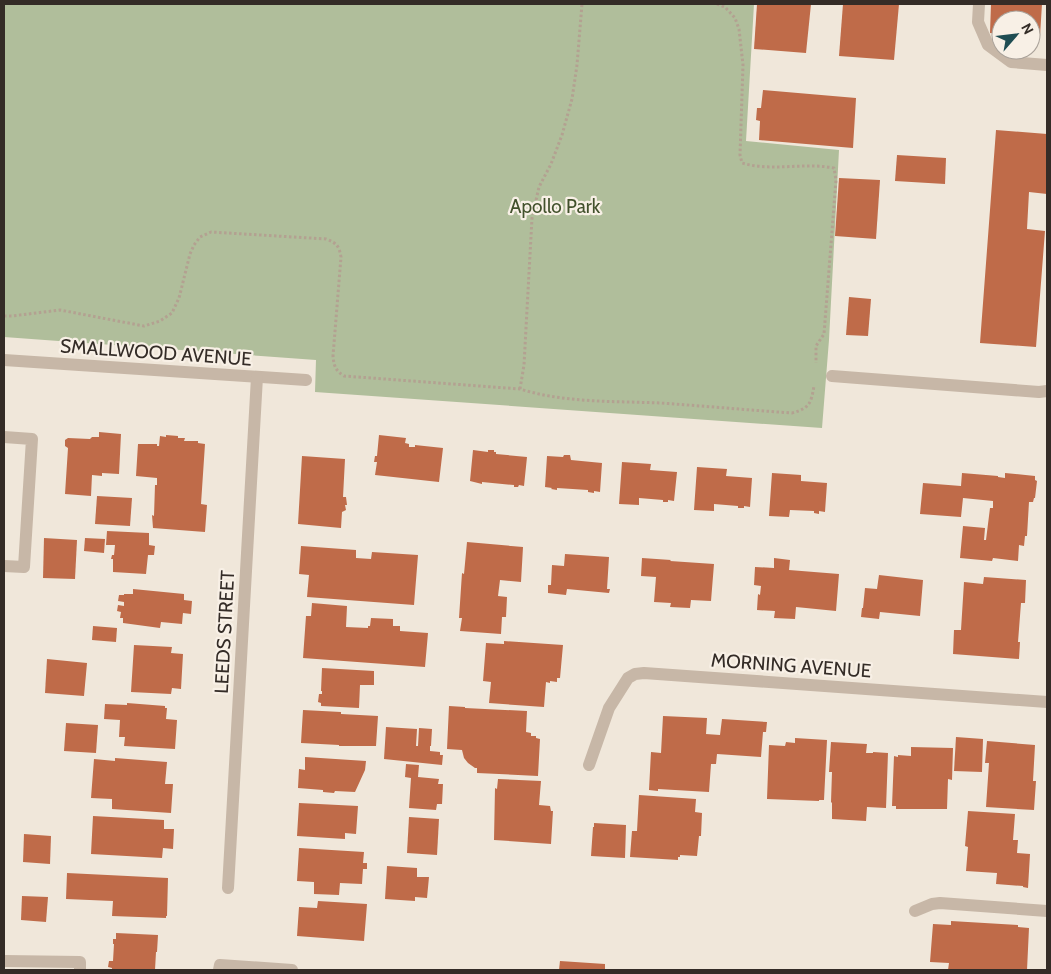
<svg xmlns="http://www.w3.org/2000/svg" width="1051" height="974" viewBox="0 0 1051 974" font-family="Cabin,sans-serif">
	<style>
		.green { fill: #b0be9b }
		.building { fill: #bf6b49 }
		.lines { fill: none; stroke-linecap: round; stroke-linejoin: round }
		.path { stroke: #b3a191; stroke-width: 3; stroke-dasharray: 2.5 2.5; stroke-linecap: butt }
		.minor { stroke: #c7b7a7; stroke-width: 12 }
		.labels { text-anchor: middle; stroke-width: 4.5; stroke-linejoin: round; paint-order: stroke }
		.park-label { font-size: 19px; fill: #42512c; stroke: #f8f0e6 }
		.street-label { font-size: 19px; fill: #342c27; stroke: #f8f0e6 }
	</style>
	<rect width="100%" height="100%" fill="#f0e7da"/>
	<polygon class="green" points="4,4 754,4 746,141 839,150 829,340 822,428 315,392 316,360 4,337"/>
	<g class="building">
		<polygon points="757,4 811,4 806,53 754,49"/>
		<polygon points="843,4 899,4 894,60 839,56"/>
		<polygon points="991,4 1042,4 1040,36 1031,35 1031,20 1001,20 1001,34 990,33"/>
		<polygon points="763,90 856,98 853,148 759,140 760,121 756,120 757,108 761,108"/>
		<polygon points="996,130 1047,134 1047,194 1029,192 1027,229 1045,231 1036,347 980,343"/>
		<polygon points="897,155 946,158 945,184 895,181"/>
		<polygon points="839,178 880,180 876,239 835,236"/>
		<polygon points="849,297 871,299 868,336 846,335"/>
		<polygon points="99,432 121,434 119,474 102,473 102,476 92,475 91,496 65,494 68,448 65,446 65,440 68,438 90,439 92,437 99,437"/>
		<polygon points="166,435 178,436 178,438 185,438 184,441 198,441 198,443 205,444 201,504 207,505 205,532 153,528 152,515 154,516 155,485 157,485 157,478 136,476 138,444 157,444 157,446 159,446 160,436 166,437"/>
		<polygon points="379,435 406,438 405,443 409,444 409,447 415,447 415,445 443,448 439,482 375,475 377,462 374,462 375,456 377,456"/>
		<polygon points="473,450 488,452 488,450 494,450 494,452 496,452 496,454 527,457 524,486 519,485 518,487 514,487 514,485 482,482 482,484 470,481"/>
		<polygon points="564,455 570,455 571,460 602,463 600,492 594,491 594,493 588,492 588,490 557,488 557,490 551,489 552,488 545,487 547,456 563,457"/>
		<polygon points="302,456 345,459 343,497 346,497 347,505 345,505 346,510 342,512 341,528 298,524"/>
		<polygon points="622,462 651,464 650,470 677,472 674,501 668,500 668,502 663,502 663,500 639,498 639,505 619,504"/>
		<polygon points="697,467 727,469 726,476 752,478 750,507 744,506 744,508 738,508 738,506 714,504 714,511 694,510"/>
		<polygon points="772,473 801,475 801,481 827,483 825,512 819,511 819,514 814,513 814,511 790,510 789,517 769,516"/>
		<polygon points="962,473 998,476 998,477 1005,478 1005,473 1035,476 1035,480 1037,481 1035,498 1034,498 1033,502 1029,502 1027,536 1025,536 1024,546 1019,545 1018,561 993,558 992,561 960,558 963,526 985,528 984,540 986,540 990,508 993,508 993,501 963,498 961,517 920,514 923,483 961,486"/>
		<polygon points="97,496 132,498 130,526 95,524"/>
		<polygon points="107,531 149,533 149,545 155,546 154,555 148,555 146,574 113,572 113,559 111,559 112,555 114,555 115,545 106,545"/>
		<polygon points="44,538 77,540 75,579 43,578"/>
		<polygon points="85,538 105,539 104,553 84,551"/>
		<polygon points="467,542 523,547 521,582 500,580 498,596 507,597 506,617 502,617 501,634 460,631 462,618 459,618 462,573 464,574"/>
		<polygon points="301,546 356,550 356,558 371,559 372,552 418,555 414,605 307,597 309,575 299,574"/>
		<polygon points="565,554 609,557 607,589 610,589 609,593 567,589 566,595 548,593 548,585 551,585 552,565 564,566"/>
		<polygon points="642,558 671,560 670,561 714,564 711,601 691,600 690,608 670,607 671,603 654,602 656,577 641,576"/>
		<polygon points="774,558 790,560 789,570 839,574 836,611 796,607 795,619 774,618 775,611 757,610 758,594 760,595 761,586 754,585 755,567 774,568"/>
		<polygon points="879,575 923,580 920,616 880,612 879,619 861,617 862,608 863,608 865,588 877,589"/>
		<polygon points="984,577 1026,580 1025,603 1021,603 1018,642 1020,642 1019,659 953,654 954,630 961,630 964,582 983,584"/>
		<polygon points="133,589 184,594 184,600 192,601 191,614 183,613 182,624 161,622 160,628 123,623 123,618 120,618 121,612 117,611 118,605 124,606 124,602 118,601 119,595 124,595 124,594 133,594"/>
		<polygon points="312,603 347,606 346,627 368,628 368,626 370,626 371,618 393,619 393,626 400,626 400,631 428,633 425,667 303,658 306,616 311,616"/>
		<polygon points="93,626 117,628 116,642 92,640"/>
		<polygon points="504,641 563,645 560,678 557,678 557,682 550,681 550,683 546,682 544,707 489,703 491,682 483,681 486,643 504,644"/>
		<polygon points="134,645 172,647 171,653 183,654 181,689 172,688 171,694 131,692"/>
		<polygon points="47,659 87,663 84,696 45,693"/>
		<polygon points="322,668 374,671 374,685 360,685 359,708 321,706 321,703 318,702 319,694 322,694 322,691 321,691"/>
		<polygon points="127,703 165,706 165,708 167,708 166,719 177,720 175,749 124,746 125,737 119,737 120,720 104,719 105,704 127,705"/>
		<polygon points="449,706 465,707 465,708 527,711 526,732 531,733 531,736 536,736 536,738 540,739 538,776 477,773 477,768 475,768 468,763 464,758 462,750 447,749"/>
		<polygon points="303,710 341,712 341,714 378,716 376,746 339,746 339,745 301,743"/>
		<polygon points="663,716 707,718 706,734 720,735 722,719 767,722 766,732 763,732 761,757 717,754 716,764 711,764 709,792 658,789 658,791 649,790 651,752 661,753"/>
		<polygon points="66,723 98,725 96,753 64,751"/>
		<polygon points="386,727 417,729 416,746 418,746 419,728 432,729 431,746 421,746 430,746 430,751 440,752 440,755 443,755 442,765 384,759"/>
		<polygon points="956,737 983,739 982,772 954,771"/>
		<polygon points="795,738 827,740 824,800 819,800 819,801 767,799 769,745 785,746 786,742 795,743"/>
		<polygon points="987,741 1035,745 1033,781 1036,781 1034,810 986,807 989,763 985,763"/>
		<polygon points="831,742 867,744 866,753 873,753 873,752 888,753 886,808 867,807 866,821 832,819 832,803 831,802 832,772 829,772"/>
		<polygon points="911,747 953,748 952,780 948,779 947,809 896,809 896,806 892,806 894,756 898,757 898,755 911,756"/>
		<polygon points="305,757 366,761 365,770 355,792 335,791 334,793 323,792 323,790 298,788 299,769 305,770"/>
		<polygon points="115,758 167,762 165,784 173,784 171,813 112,809 112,799 91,798 94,759 115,761"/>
		<polygon points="406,764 419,765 418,777 439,779 438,784 443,784 442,804 437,804 436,810 409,808 411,778 405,777"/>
		<polygon points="498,779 541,781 539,805 550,806 551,811 553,811 551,844 494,840 495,788 497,789"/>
		<polygon points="639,795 696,799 695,812 702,813 701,836 699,836 697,856 680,855 680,857 678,857 678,860 630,857 632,831 637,831"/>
		<polygon points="299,803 358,806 356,834 345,833 345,839 297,836"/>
		<polygon points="968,811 1015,814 1013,840 1018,840 1017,853 1030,854 1028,888 1023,887 1023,886 996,884 997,873 966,871 968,847 965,846"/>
		<polygon points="93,816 164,820 164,829 174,829 173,849 163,848 162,858 91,854"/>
		<polygon points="409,817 439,819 437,855 407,853"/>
		<polygon points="594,823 626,825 625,858 591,856 593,827 594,827"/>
		<polygon points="24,834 51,836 50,864 23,862"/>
		<polygon points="299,848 364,852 363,863 367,863 367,869 363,869 362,884 340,883 339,895 314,894 314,882 297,881"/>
		<polygon points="387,866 417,868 417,877 429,877 427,898 415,897 415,901 385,899"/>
		<polygon points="67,873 168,878 167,916 166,916 166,918 112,916 113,901 66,899"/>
		<polygon points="22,896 48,897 46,922 21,920"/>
		<polygon points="318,901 367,904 364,941 297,936 299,907 317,908"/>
		<polygon points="951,921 1018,925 1018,927 1029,928 1027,970 948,970 949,963 930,962 933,924 951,925"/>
		<polygon points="116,933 158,935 157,952 156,952 155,970 112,970 112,968 108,967 109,961 113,961 114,944 113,944 113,939 116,939"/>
		<polygon points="560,961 605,964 605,970 559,970"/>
	</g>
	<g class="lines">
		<g class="path">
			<path d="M 717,4 L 725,7 L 735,18 L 739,29 L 743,65 L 740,155 L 742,163 C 772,172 803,162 834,168 L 836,180 L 824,334 L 816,346 L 816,363"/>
			<path d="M 4,316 L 12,316 L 60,310 L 144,326 L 160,321 L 172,313 L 179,298 L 190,254 L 194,245 L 200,237 L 211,232 L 326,239 C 336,243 339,245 341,257 L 333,356 C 334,366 335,370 344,376 L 520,389 C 565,403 613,401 660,403 C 704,406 748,410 792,413 C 810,408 811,403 814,386"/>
			<polyline points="520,389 524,365 532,218 539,187 551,164 562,135 572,99 577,65 582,4"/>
		</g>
		<g class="minor">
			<polyline points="979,4 978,22 988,45 1011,62 1047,65"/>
			<polyline points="4,360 306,380"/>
			<polyline points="832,376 1039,392 1047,391"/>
			<polyline points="4,437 32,439 24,567 4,566"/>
			<polyline points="589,765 609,708 628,678 635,674 644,673 1047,702"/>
			<polyline points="228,888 257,377"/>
			<polyline points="915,911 932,904 940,903 1047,911"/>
			<polyline points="4,961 80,962 80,970"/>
			<polyline points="219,970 220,965 292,970"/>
		</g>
	</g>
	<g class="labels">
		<g class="park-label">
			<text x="555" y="213">Apollo Park</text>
		</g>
		<g class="street-label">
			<text transform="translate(156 352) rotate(4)" y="7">SMALLWOOD AVENUE</text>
			<text transform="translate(224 632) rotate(-87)" y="7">LEEDS STREET</text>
			<text transform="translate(791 665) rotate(4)" y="7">MORNING AVENUE</text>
		</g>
	</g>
	<rect width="1051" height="974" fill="none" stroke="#342c27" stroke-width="10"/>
	<g transform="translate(1016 35) rotate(62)"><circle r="24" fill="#f8f0e6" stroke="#aaa29a"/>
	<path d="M0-4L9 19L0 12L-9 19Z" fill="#1f4d53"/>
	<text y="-8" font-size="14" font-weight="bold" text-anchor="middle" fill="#342c27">N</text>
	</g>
</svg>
